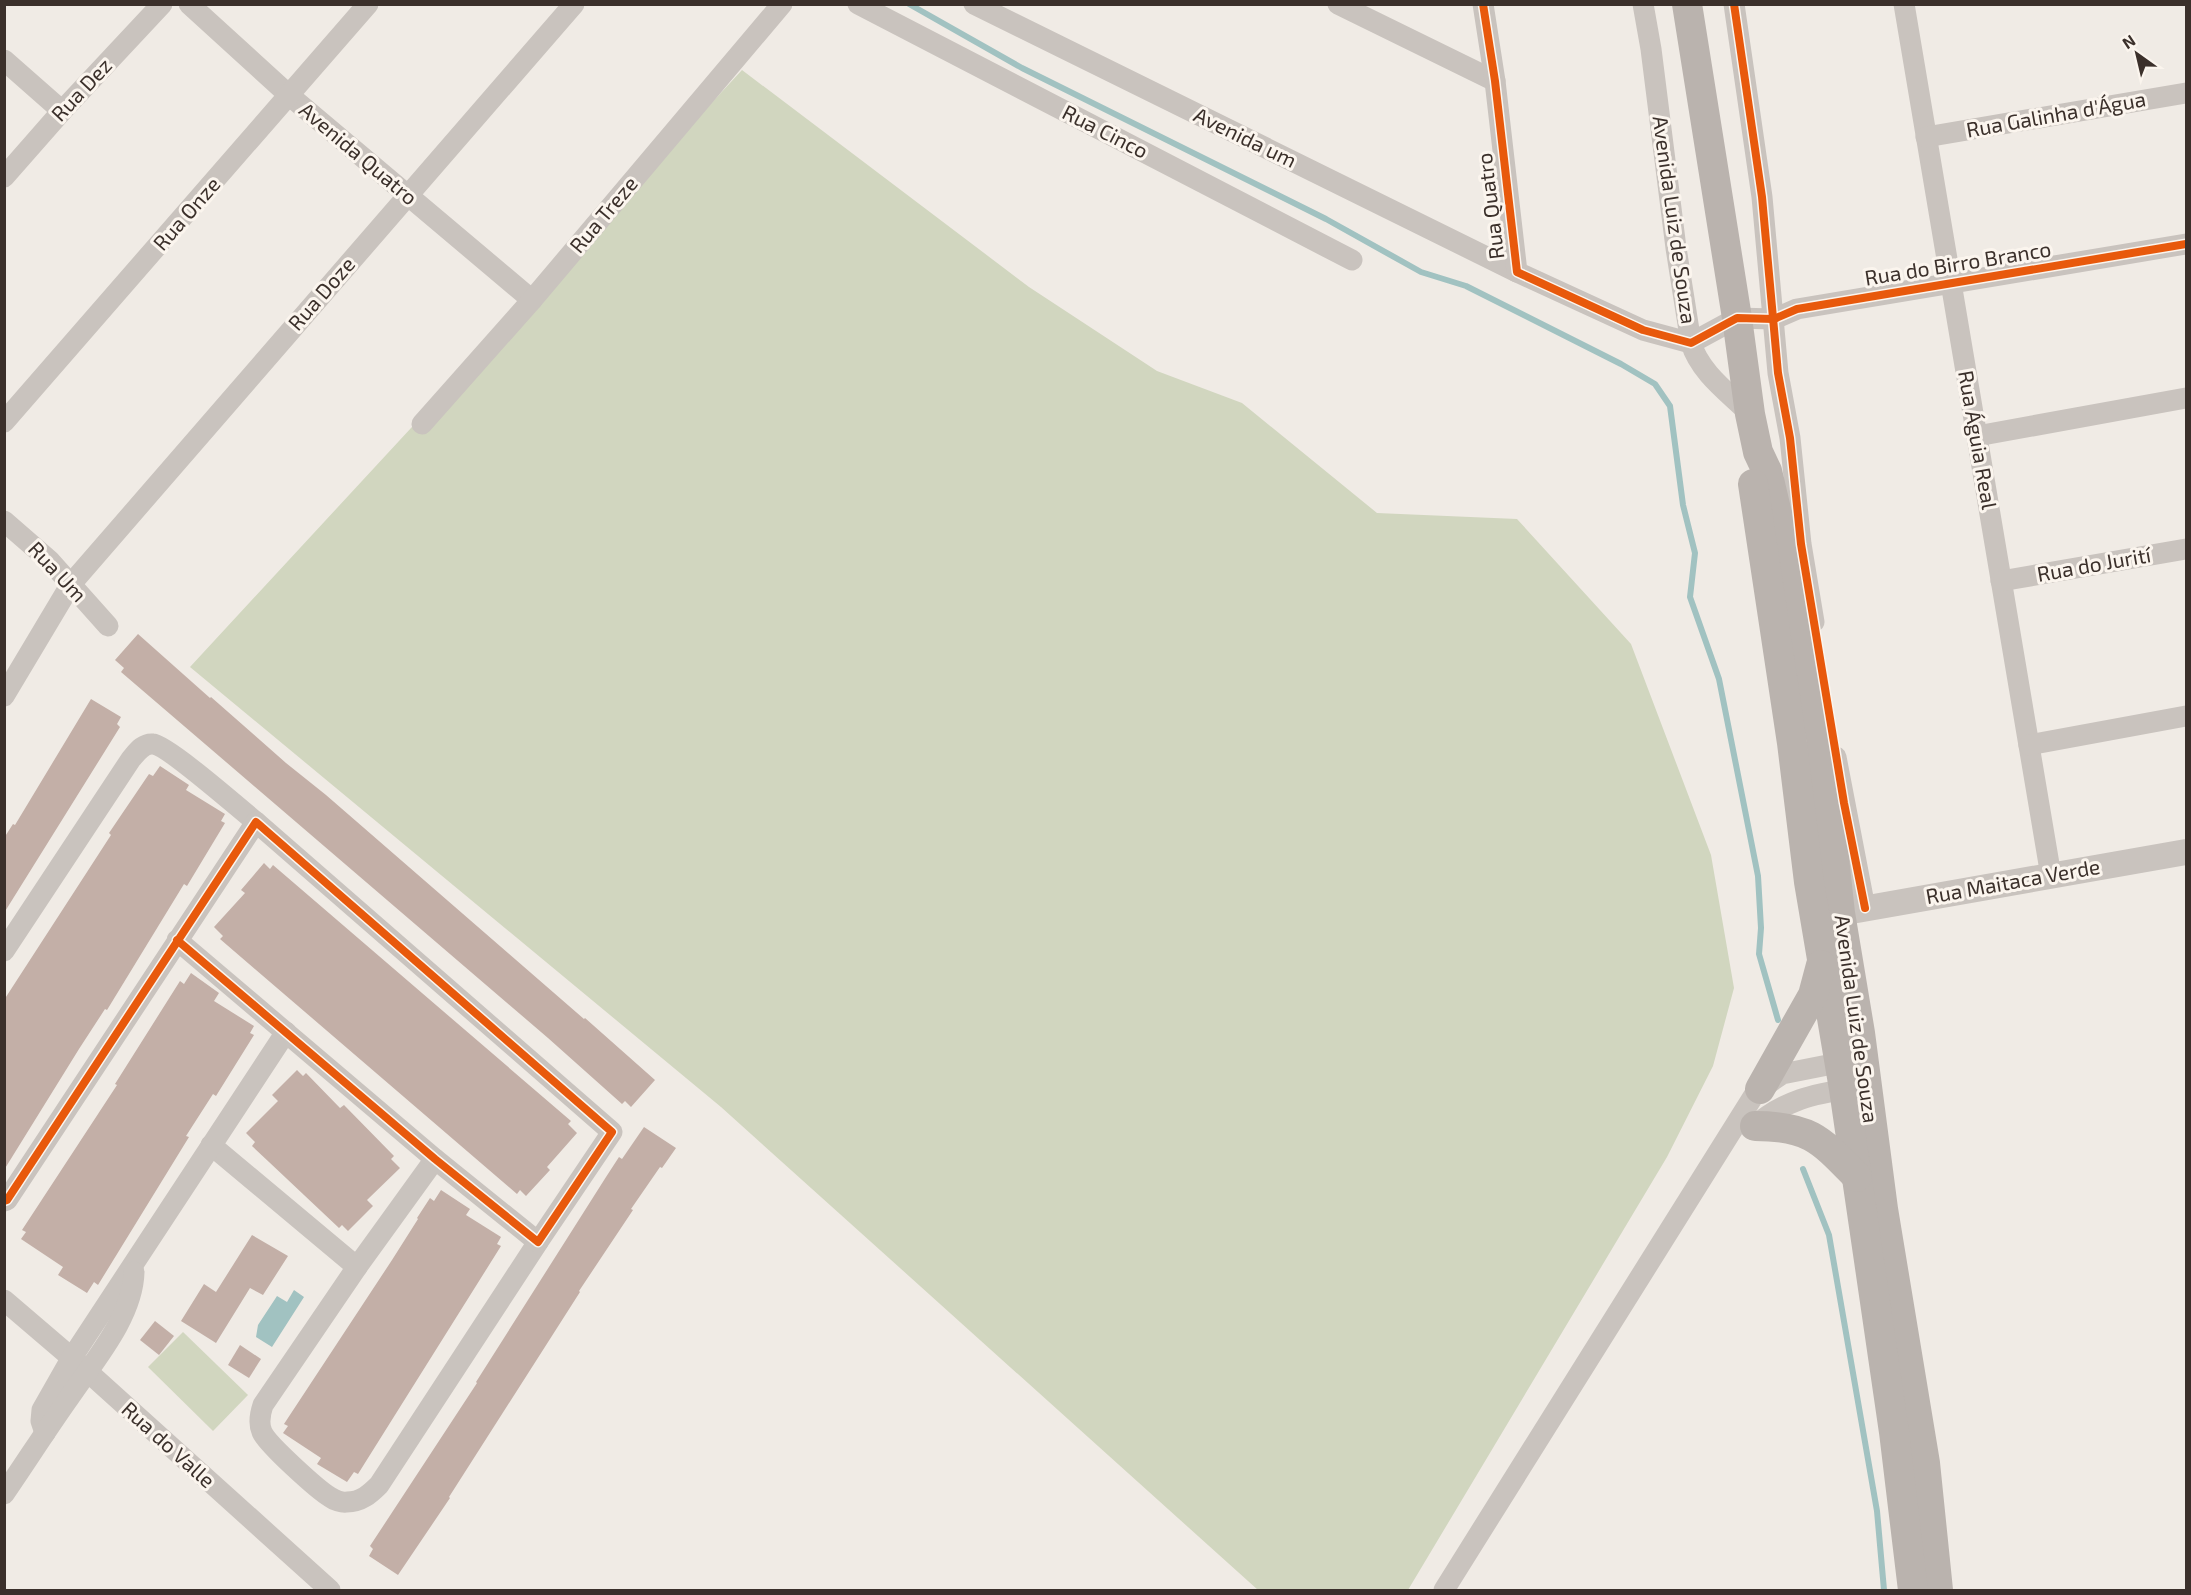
<svg xmlns="http://www.w3.org/2000/svg" width="2191" height="1595" viewBox="0 0 2191 1595" font-family="'Exo 2',sans-serif">
	<style>
		.green { fill: #d1d6bf }
		.water { fill: #a1c2c1 }
		.lines { fill: none; stroke-linecap: round; stroke-linejoin: round }
		.stream { stroke: #a1c2c1; stroke-width: 6 }
		.building { fill: #c3afa7 }
		.minor { stroke: #c9c3be; stroke-width: 21 }
		.tertiary { stroke: #c9c3be; stroke-width: 26 }
		.secondary { stroke: #bab3ae; stroke-width: 30 }
		.cycleway-casing { stroke: #fbf5ee; stroke-width: 11 }
		.cycleway { stroke: #e8590c; stroke-width: 8 }
		.labels { text-anchor: middle; stroke-width: 6; stroke-linejoin: round; paint-order: stroke }
		.street-label { font-size: 21px; fill: #3b302b; stroke: #fbf5ee }
	</style>
	<rect width="100%" height="100%" fill="#f0ebe5"/>
	<g class="green">
		<polygon points="742,70 1029,287 1157,371 1242,403 1377,513 1517,519 1631,644 1711,855 1734,988 1713,1066 1667,1157 1408,1590 1258,1590 721,1107 190,667"/>
		<polygon points="183,1332 248,1395 213,1431 148,1367"/>
	</g>
	<polygon class="water" points="294,1290 304,1297 272,1347 256,1337 258,1325 277,1296 287,1302"/>
	<g class="lines">
		<g class="stream">
			<polyline points="909,4 1022,68 1326,219 1421,272 1466,286 1621,364 1655,384 1670,406 1683,505 1695,553 1690,597 1719,679 1758,876 1761,928 1759,954 1778,1020"/>
			<polyline points="1803,1169 1829,1235 1877,1511 1884,1590"/>
		</g>
	</g>
	<g class="building">
		<polygon points="138,634 210,698 211,697 286,763 326,795 584,1019 585,1018 655,1080 631,1107 625,1101 622,1104 548,1038 121,672 124,668 115,660"/>
		<polygon points="91,699 121,717 117,724 120,727 4,913 4,838 13,824 15,825"/>
		<polygon points="160,766 189,785 186,790 225,814 221,821 225,823 187,886 184,884 107,1010 105,1009 79,1049 4,1170 4,1000 111,835 109,833 149,774 153,776"/>
		<polygon points="264,863 270,869 273,865 571,1121 568,1124 577,1133 547,1167 550,1170 526,1196 520,1190 517,1194 220,939 223,936 214,927 245,893 241,890"/>
		<polygon points="191,973 219,993 214,1001 254,1026 250,1033 254,1035 216,1096 213,1094 186,1136 189,1137 98,1285 94,1282 87,1293 58,1275 63,1267 21,1239 26,1232 22,1230 117,1085 115,1084 180,981 184,984"/>
		<polygon points="297,1070 303,1076 306,1073 340,1108 344,1105 394,1156 391,1159 400,1168 367,1200 373,1206 348,1231 342,1225 339,1228 269,1162 252,1146 255,1142 246,1133 278,1101 272,1095"/>
		<polygon points="644,1127 676,1148 662,1168 660,1167 631,1209 633,1210 579,1291 580,1292 449,1497 450,1498 398,1575 369,1556 373,1549 370,1546 477,1383 476,1382 606,1177 619,1157 622,1159"/>
		<polygon points="441,1190 470,1209 466,1215 501,1237 497,1244 501,1246 358,1474 354,1472 347,1482 317,1464 321,1458 283,1433 288,1426 284,1424 392,1260 418,1219 417,1218 430,1198 434,1201"/>
		<polygon points="252,1235 288,1256 263,1295 250,1288 216,1343 181,1321 204,1284 216,1292"/>
		<polygon points="155,1321 174,1336 159,1355 140,1340"/>
		<polygon points="240,1345 261,1359 249,1378 228,1365"/>
	</g>
	<g class="lines">
		<g class="minor">
			<polyline points="189,4 290,96 532,300"/>
			<polyline points="858,4 1352,260"/>
			<polyline points="974,4 1517,272"/>
			<polyline points="1338,4 1495,81"/>
			<polyline points="1483,4 1495,81 1517,272 1643,330 1691,343 1737,318 1774,319 1797,309 2186,244"/>
			<path d="M 1643,4 L 1651,49 L 1676,248 L 1691,343 C 1700,373 1729,393 1750,414"/>
			<polyline points="1734,4 1762,197 1778,373 1790,438 1801,544 1814,622"/>
			<polyline points="1904,4 2051,876"/>
			<polyline points="4,60 62,111"/>
			<polyline points="1926,137 2186,93"/>
			<polyline points="4,177 62,111 162,4"/>
			<polyline points="4,422 368,4"/>
			<polyline points="422,424 532,300 782,4"/>
			<polyline points="1977,436 2186,398"/>
			<polyline points="4,521 50,561 108,626"/>
			<polyline points="2001,581 2186,549"/>
			<polyline points="4,696 71,584 574,4"/>
			<polyline points="2029,745 2186,716"/>
			<polyline points="1836,757 1865,908"/>
			<path d="M 4,951 L 131,759 C 137,752 143,743 153,744 C 167,745 240,809 256,822"/>
			<path d="M 1751,1129 C 1784,1099 1815,1094 1856,1087"/>
			<polyline points="211,1145 357,1267"/>
			<path d="M 435,1159 L 357,1267 L 263,1405 C 260,1414 258,1423 262,1432 C 267,1444 318,1490 330,1497 C 334,1500 342,1503 347,1502 C 361,1502 370,1494 379,1485 L 538,1242"/>
			<polyline points="4,1201 7,1200 256,822 612,1132 538,1242 435,1159 177,940"/>
			<polyline points="4,1300 87,1371 330,1590"/>
			<polyline points="45,1433 41,1421 42,1410 71,1359 286,1032"/>
			<path d="M 4,1494 C 26,1462 47,1429 69,1398 C 93,1362 133,1317 134,1272"/>
			<polyline points="1444,1590 1756,1092 1782,1074 1853,1060"/>
		</g>
		<polyline class="tertiary" points="1840,913 2186,852"/>
		<g class="secondary">
			<polyline points="1687,4 1737,318 1750,414 1758,452 1767,471 1778,518 1807,656 1821,738 1840,913 1860,1033 1883,1209 1925,1463 1938,1590"/>
			<polyline points="1753,484 1792,743 1809,882 1844,1089 1894,1432 1913,1590"/>
			<polyline points="1760,1089 1813,995 1821,965"/>
			<path d="M 1755,1126 C 1810,1126 1821,1140 1857,1177"/>
		</g>
		<g class="cycleway-casing">
			<g id="cycleway">
				<polyline points="1483,4 1495,81 1517,272 1643,330 1691,343 1737,318 1774,319 1797,309 2186,244"/>
				<polyline points="1734,4 1762,197 1778,373 1790,438 1801,544 1844,803 1865,908"/>
				<polyline points="4,1201 7,1200 256,822 612,1132 538,1242 435,1159 177,940"/>
			</g>
		</g>
		<use href="#cycleway" class="cycleway"/>
	</g>
	<g class="labels">
		<g class="street-label">
			<text transform="translate(82 90) rotate(-47)" y="7">Rua Dez</text>
			<text transform="translate(2056 115) rotate(-10)" y="7">Rua Galinha d'Água</text>
			<text transform="translate(1105 132) rotate(27)" y="7">Rua Cinco</text>
			<text transform="translate(1245 138) rotate(26)" y="7">Avenida um</text>
			<text transform="translate(358 154) rotate(40)" y="7">Avenida Quatro</text>
			<text transform="translate(1491 206) rotate(-97)" y="7">Rua Quatro</text>
			<text transform="translate(187 214) rotate(-49)" y="7">Rua Onze</text>
			<text transform="translate(604 215) rotate(-50)" y="7">Rua Treze</text>
			<text transform="translate(1674 220) rotate(82)" y="7">Avenida Luiz de Souza</text>
			<text transform="translate(1958 264) rotate(-9)" y="7">Rua do Birro Branco</text>
			<text transform="translate(322 294) rotate(-49)" y="7">Rua Doze</text>
			<text transform="translate(1977 440) rotate(80)" y="7">Rua Águia Real</text>
			<text transform="translate(2094 565) rotate(-10)" y="7">Rua do Jurití</text>
			<text transform="translate(57 572) rotate(47)" y="7">Rua Um</text>
			<text transform="translate(2013 882) rotate(-10)" y="7">Rua Maitaca Verde</text>
			<text transform="translate(1856 1019) rotate(82)" y="7">Avenida Luiz de Souza</text>
			<text transform="translate(168 1445) rotate(42)" y="7">Rua do Valle</text>
		</g>
	</g>
	<rect width="2191" height="1595" fill="none" stroke="#3b302b" stroke-width="12"/>
	<g transform="translate(2137 54) rotate(326)" stroke="#fbf5ee" stroke-width="4.5" paint-order="stroke">
	<path d="M0-4.5L10 22L0 15L-10 22Z" fill="#3b302b"/>
	<text y="-9" font-size="16" font-weight="bold" text-anchor="middle" fill="#3b302b">N</text>
	</g>
</svg>
